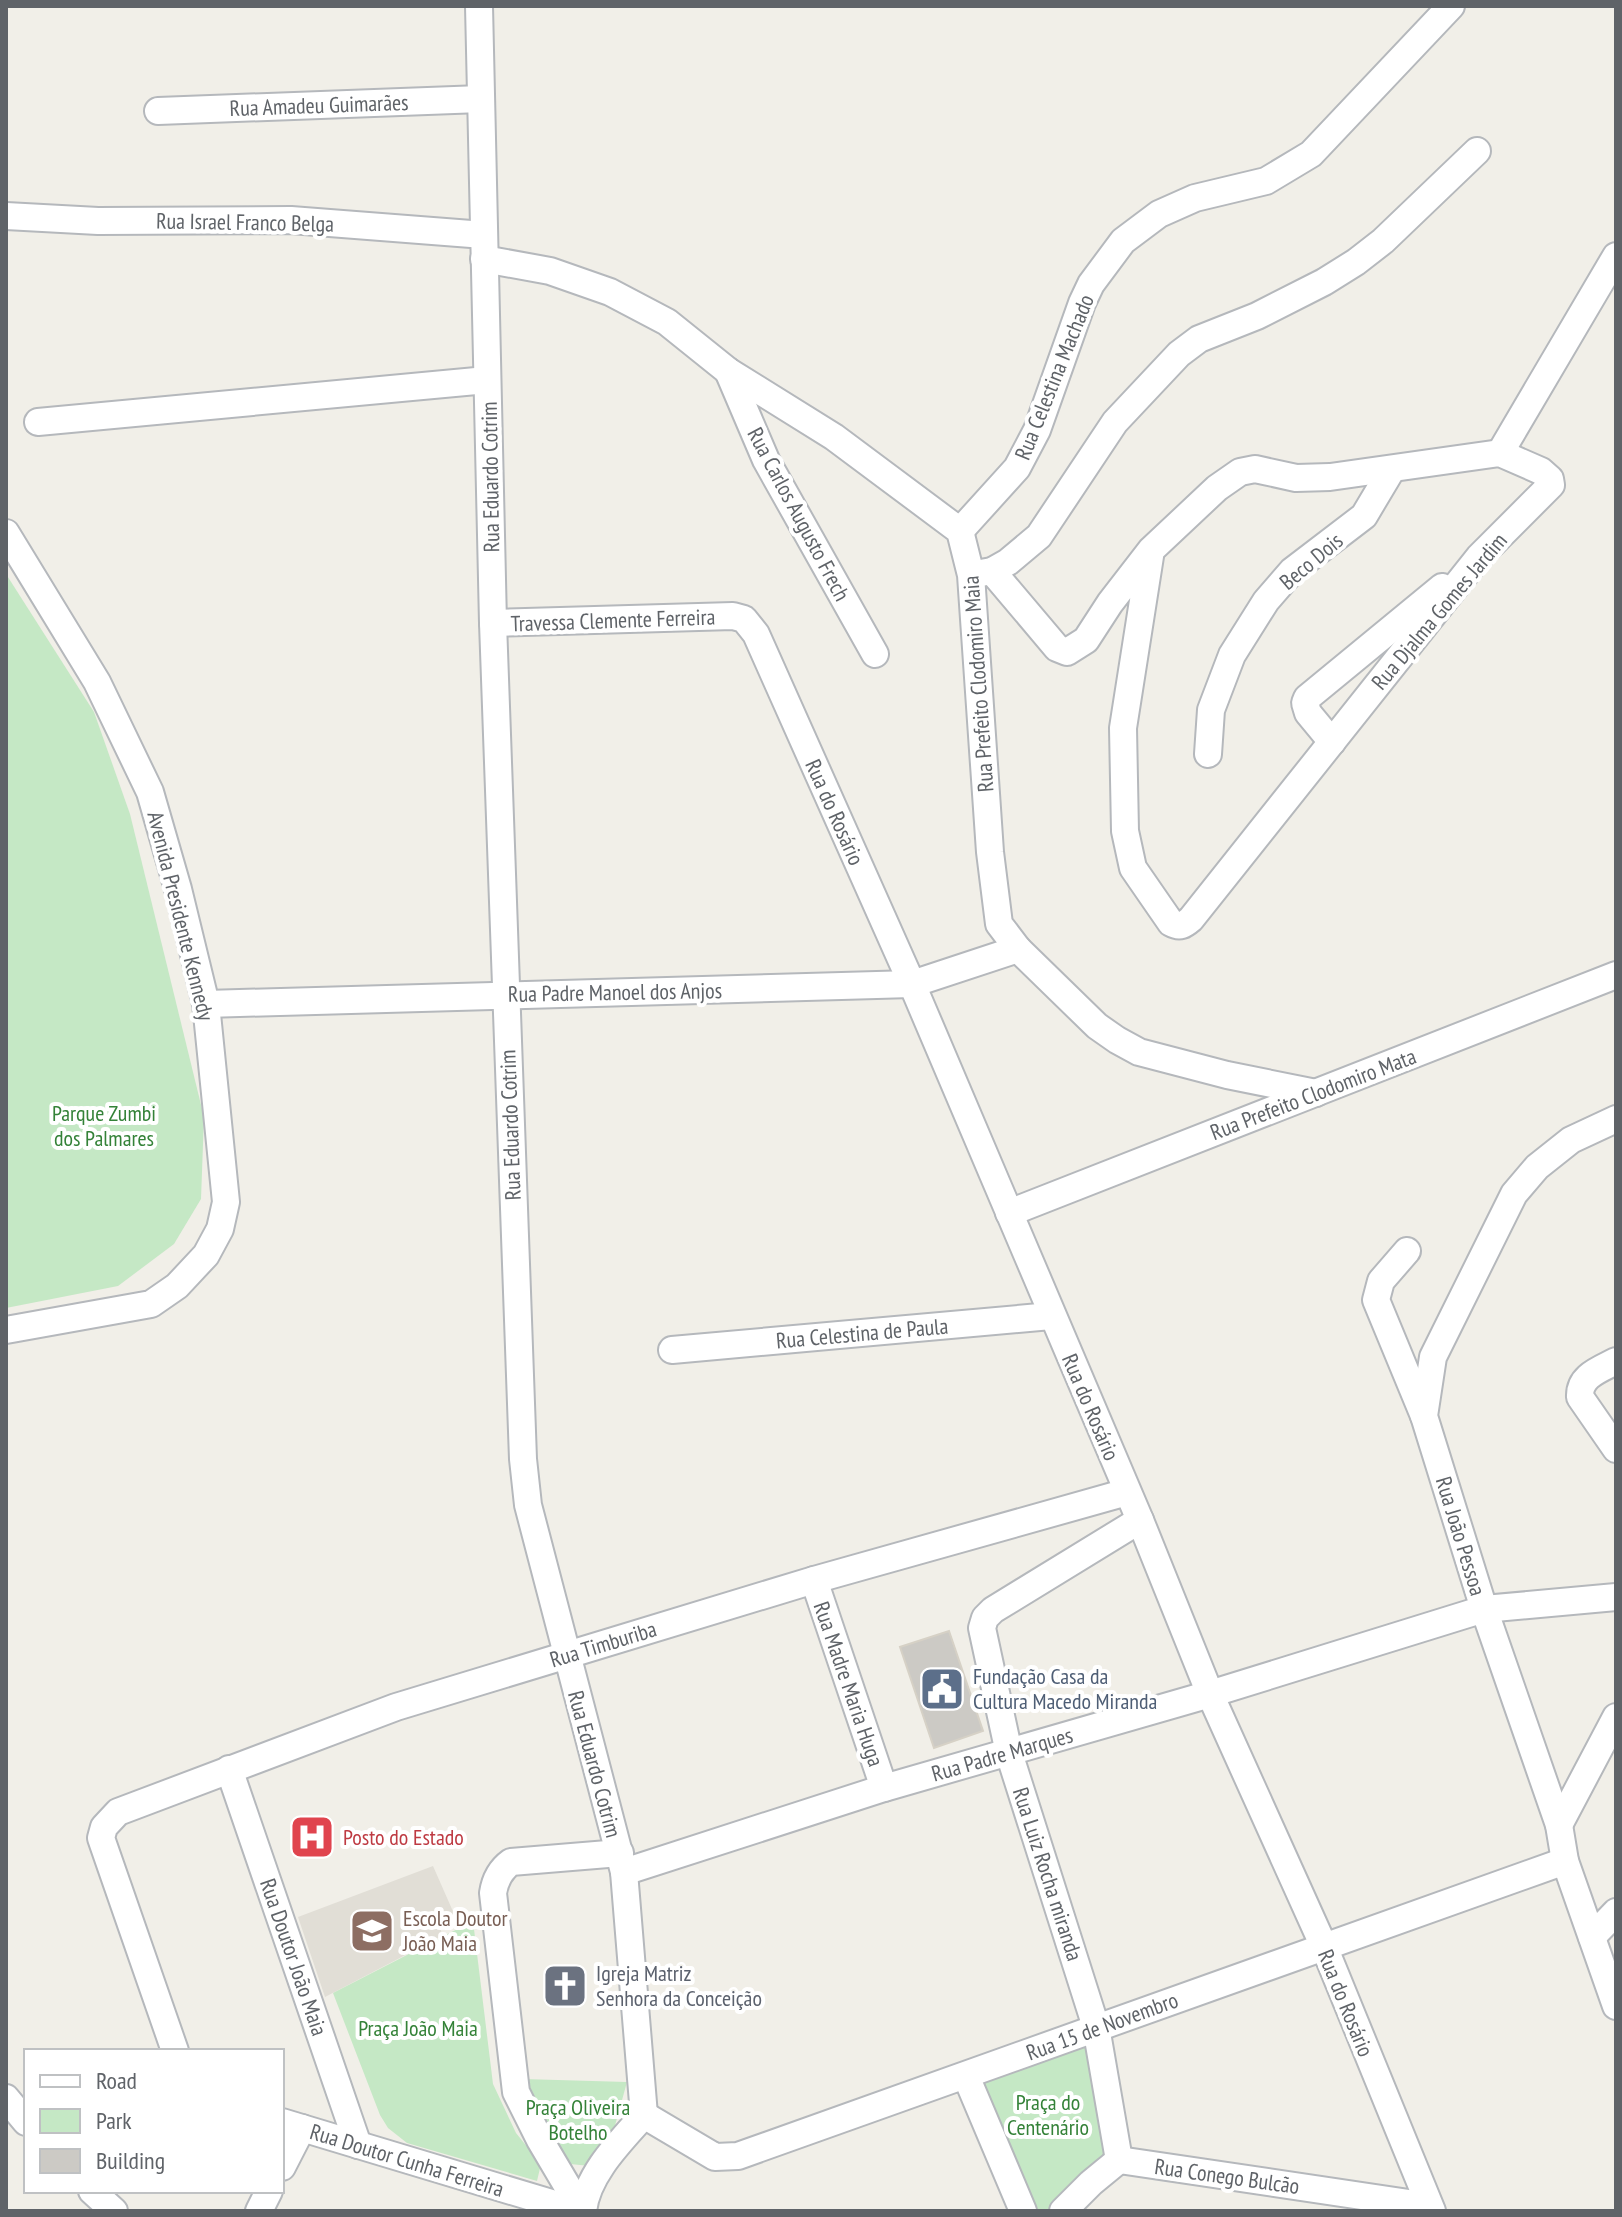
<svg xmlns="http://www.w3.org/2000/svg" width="1622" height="2217" viewBox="0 0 1622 2217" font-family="'PT Sans Narrow',sans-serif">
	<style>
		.education { fill: #e1ded6 }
		.green { fill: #c5e8c5 }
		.building { fill: #cccac5; stroke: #d6d1c6; stroke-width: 2 }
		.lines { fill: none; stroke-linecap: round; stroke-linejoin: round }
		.minor-casing { stroke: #b5b8bc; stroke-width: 30 }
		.minor { stroke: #fff; stroke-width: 26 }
		.labels { text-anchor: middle; stroke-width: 8; stroke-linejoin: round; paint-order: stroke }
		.street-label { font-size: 22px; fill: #5f6368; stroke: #fff }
		.park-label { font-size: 22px; fill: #348238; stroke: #fff }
		.service-label { font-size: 22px; fill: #4e5e75; stroke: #fff; text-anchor: start }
		.health-label { font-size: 22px; fill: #be3a42; stroke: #fff; text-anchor: start }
		.education-label { font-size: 22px; fill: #785e54; stroke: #fff; text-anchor: start }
		.worship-label { font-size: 22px; fill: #5b616d; stroke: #fff; text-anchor: start }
	</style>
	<rect width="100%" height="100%" fill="#f1efe8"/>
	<polygon class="education" points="433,1866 455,1916 440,1925 442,1936 325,1997 298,1917"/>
	<g class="green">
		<polygon points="6,574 94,712 130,814 204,1117 201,1199 174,1244 118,1286 6,1308"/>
		<polygon points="473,1921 493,2084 516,2133 541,2164 537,2181 407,2143 388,2128 380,2115 333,1993"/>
		<polygon points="1088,2042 1112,2153 1050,2211 1030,2211 976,2084"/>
		<polygon points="523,2079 627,2082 611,2140 590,2166 570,2164 561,2159"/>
	</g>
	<polygon class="building" points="949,1631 983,1731 934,1748 900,1647"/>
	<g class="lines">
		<g class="minor-casing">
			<g id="minor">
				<path d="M 479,6 L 493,623 L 523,1459 L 528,1505 L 624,1872 L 644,2115 C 621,2141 587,2174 583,2211"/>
				<polyline points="158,111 481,99"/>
				<polyline points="6,216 98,221 291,220 484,235"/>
				<polyline points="484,259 550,271 610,292 667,322 728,371 834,437 960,531 971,575 990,852 999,924 1018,949 1097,1026 1117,1040 1139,1052 1227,1075 1316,1093"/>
				<polyline points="728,371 766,460 875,654"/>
				<polyline points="38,422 487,380"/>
				<polyline points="1500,453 1616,256"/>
				<polyline points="960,531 1017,468 1037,430 1082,303 1091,284 1123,241 1159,214 1195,198 1266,181 1311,154 1451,6"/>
				<polyline points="6,533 97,682 150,792 178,889 206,1004 226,1202 220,1229 206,1255 177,1286 151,1304 6,1330"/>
				<path d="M 992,571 L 1057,648 L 1067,652 L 1086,640 L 1110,603 L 1151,550 L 1217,488 L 1240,472 L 1255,469 L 1296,478 L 1330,477 L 1500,453 L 1541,471 L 1550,479 L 1551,485 L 1479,557 L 1191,919 C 1184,925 1180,928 1171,923 L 1133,868 L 1125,831 L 1123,728 L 1151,550"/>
				<polyline points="975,574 992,571 1008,562 1039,536 1115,422 1179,354 1199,339 1257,316 1324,282 1356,262 1383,241 1477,151"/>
				<polyline points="493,623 733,616 744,619 756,634 912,984 1140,1520 1210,1694 1325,1949 1432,2211"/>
				<polyline points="1332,742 1308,713 1305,703 1307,698 1442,587"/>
				<polyline points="1208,754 1211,710 1232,655 1266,601 1292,571 1364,516 1392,469"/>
				<polyline points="206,1004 912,984 1018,949"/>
				<polyline points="1616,1119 1571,1140 1537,1167 1514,1194 1433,1357 1424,1416 1484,1609 1559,1825 1565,1861 1616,2006"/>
				<polyline points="1009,1213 1616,975"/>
				<polyline points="1407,1251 1381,1281 1376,1300 1424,1416"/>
				<polyline points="672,1350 1051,1316"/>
				<path d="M 1616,1361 C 1599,1370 1579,1376 1580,1397 L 1616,1449"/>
				<polyline points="814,1580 884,1788"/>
				<polyline points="229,1769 358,2145"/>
				<polyline points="1559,1825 1616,1717"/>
				<polyline points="624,1872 884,1788 1210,1694 1484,1609 1616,1597"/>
				<polyline points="1592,1937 1616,1912"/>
				<polyline points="175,2051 101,1838 104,1827 118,1812 396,1707 814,1580 1127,1492"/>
				<polyline points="966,2076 1023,2211"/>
				<polyline points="6,2098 26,2122"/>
				<polyline points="644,2115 715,2157 738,2156 1565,1861"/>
				<polyline points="282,2122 578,2211"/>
				<polyline points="1119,2160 1096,2027 1009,1753 982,1628 985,1618 993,1610 1140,1520"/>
				<polyline points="1119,2160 1429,2206"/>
				<polyline points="282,2167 302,2128"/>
				<polyline points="92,2191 114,2211"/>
				<polyline points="259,2211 269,2191"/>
				<path d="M 582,2211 L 540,2140 L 516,2092 L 493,1893 C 495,1880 500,1870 511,1862 L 620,1853"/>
				<polyline points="1063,2211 1091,2183 1119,2160"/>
			</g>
		</g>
		<use href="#minor" class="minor"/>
	</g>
	<defs>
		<g id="civic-square" transform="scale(2.3)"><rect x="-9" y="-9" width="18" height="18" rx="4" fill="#5c6f8a" stroke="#fff"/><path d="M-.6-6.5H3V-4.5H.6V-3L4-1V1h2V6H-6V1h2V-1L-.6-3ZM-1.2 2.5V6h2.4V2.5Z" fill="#fff"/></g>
		<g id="hospital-square" transform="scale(2.3)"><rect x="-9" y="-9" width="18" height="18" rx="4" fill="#e0444e" stroke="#fff"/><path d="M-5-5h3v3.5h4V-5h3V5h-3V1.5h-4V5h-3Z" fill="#fff"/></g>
		<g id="school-square" transform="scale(2.3)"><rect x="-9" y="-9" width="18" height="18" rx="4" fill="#8d6e63" stroke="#fff"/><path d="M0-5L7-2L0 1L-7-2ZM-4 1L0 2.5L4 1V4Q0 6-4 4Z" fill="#fff"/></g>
		<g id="church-square" transform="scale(2.3)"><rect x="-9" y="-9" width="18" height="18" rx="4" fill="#6b7280" stroke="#fff"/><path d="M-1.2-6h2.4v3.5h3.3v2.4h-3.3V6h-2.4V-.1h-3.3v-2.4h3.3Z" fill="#fff"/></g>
	</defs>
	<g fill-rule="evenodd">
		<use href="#civic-square" x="942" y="1689"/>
		<use href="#hospital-square" x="312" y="1837"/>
		<use href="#school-square" x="372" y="1931"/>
		<use href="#church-square" x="565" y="1986"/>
	</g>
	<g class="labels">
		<g class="street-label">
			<text transform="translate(319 105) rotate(-2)" y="8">Rua Amadeu Guimarães</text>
			<text transform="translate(245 222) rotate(1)" y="8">Rua Israel Franco Belga</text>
			<text transform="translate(1054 377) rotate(-68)" y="8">Rua Celestina Machado</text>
			<text transform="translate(490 477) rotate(-91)" y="8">Rua Eduardo Cotrim</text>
			<text transform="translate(799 514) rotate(62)" y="8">Rua Carlos Augusto Frech</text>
			<text transform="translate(1311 561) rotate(-40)" y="8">Beco Dois</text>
			<text transform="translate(1439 611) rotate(-50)" y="8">Rua Djalma Gomes Jardim</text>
			<text transform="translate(613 620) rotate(-2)" y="8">Travessa Clemente Ferreira</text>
			<text transform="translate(978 684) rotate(-94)" y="8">Rua Prefeito Clodomiro Maia</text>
			<text transform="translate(835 812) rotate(66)" y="8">Rua do Rosário</text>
			<text transform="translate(181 916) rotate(76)" y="8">Avenida Presidente Kennedy</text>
			<text transform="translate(615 992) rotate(-1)" y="8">Rua Padre Manoel dos Anjos</text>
			<text transform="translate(1313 1094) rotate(-21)" y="8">Rua Prefeito Clodomiro Mata</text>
			<text transform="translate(510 1125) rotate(-92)" y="8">Rua Eduardo Cotrim</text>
			<text transform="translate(862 1333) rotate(-5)" y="8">Rua Celestina de Paula</text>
			<text transform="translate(1091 1407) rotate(67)" y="8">Rua do Rosário</text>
			<text transform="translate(1461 1536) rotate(73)" y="8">Rua João Pessoa</text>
			<text transform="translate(603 1644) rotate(-17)" y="8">Rua Timburiba</text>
			<text transform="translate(849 1684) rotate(71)" y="8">Rua Madre Maria Huga</text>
			<text transform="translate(1002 1754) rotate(-16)" y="8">Rua Padre Marques</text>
			<text transform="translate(595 1764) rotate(75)" y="8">Rua Eduardo Cotrim</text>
			<text transform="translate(1048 1874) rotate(72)" y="8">Rua Luiz Rocha miranda</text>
			<text transform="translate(294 1957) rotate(71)" y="8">Rua Doutor João Maia</text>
			<text transform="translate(1346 2003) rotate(68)" y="8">Rua do Rosário</text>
			<text transform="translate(1102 2026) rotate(-20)" y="8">Rua 15 de Novembro</text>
			<text transform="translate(407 2160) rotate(17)" y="8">Rua Doutor Cunha Ferreira</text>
			<text transform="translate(1227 2176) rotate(8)" y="8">Rua Conego Bulcão</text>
		</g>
		<g class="park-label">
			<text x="104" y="1121">Parque Zumbi<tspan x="104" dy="25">dos Palmares</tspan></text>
			<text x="418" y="2036">Praça João Maia</text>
			<text x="1048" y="2110">Praça do<tspan x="1048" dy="25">Centenário</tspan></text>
			<text x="578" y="2115">Praça Oliveira<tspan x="578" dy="25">Botelho</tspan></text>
		</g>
		<g class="service-label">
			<text x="973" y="1684">Fundação Casa da<tspan x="973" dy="25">Cultura Macedo Miranda</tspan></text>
		</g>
		<g class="health-label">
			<text x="343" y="1845">Posto do Estado</text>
		</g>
		<g class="education-label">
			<text x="403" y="1926">Escola Doutor<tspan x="403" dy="25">João Maia</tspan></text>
		</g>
		<g class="worship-label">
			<text x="596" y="1981">Igreja Matriz<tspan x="596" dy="25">Senhora da Conceição</tspan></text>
		</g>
	</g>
	<rect width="1622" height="2217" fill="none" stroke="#5f6368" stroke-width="16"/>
	<rect x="24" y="2049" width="260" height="144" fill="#ffffff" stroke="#bfc1c3" stroke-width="2"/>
	<rect x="40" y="2075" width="40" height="12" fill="#ffffff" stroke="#bfc1c3" stroke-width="2"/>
	<text x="96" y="2089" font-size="24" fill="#5f6368">Road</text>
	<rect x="40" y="2109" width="40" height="24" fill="#c5e8c5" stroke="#bfc1c3" stroke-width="2"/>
	<text x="96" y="2129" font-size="24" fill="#5f6368">Park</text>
	<rect x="40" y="2149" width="40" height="24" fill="#cccac5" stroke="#bfc1c3" stroke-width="2"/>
	<text x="96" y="2169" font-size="24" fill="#5f6368">Building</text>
</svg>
